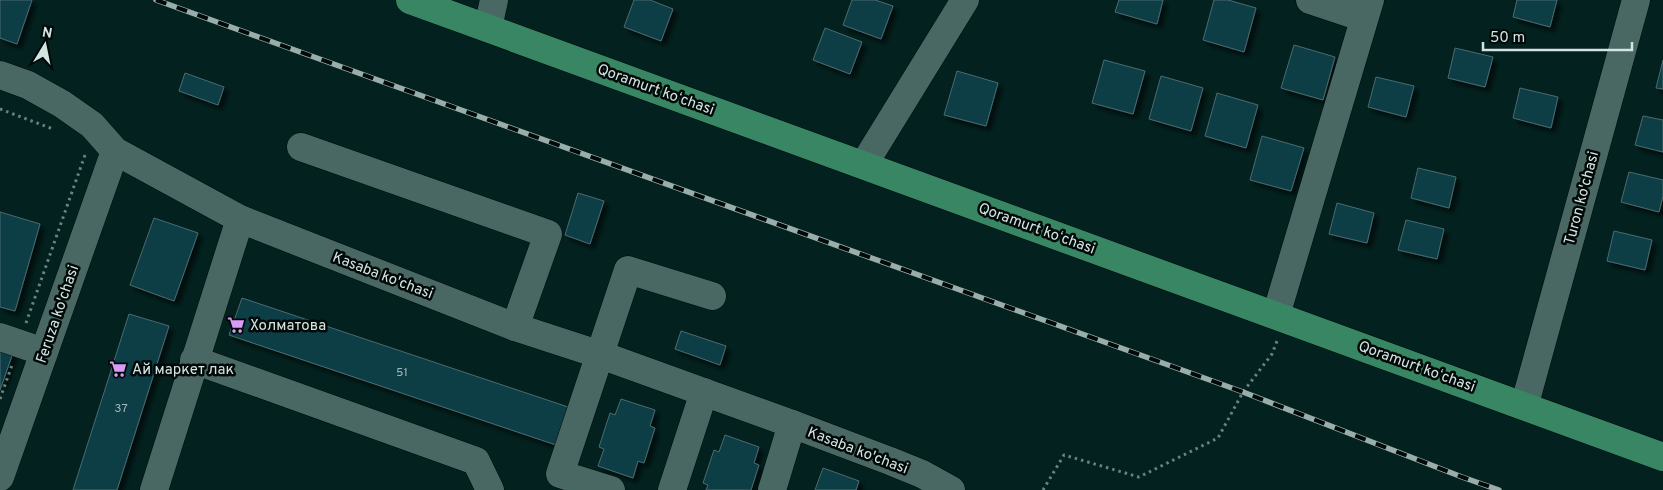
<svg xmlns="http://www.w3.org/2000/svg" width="1663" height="490" viewBox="0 0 1663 490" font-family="Overpass,sans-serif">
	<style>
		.building { fill: #083d45; stroke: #4c6b71; filter: url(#shadow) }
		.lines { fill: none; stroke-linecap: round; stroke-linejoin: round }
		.minor-casing { stroke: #000b08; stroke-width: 29 }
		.major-casing { stroke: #000b08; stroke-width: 29 }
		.path { stroke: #6b8380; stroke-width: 3; stroke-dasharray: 2.5 4; stroke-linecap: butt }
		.minor { stroke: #496863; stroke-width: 28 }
		.major { stroke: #388664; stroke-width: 28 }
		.rail-casing { stroke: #99aeab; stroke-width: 5.5 }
		.rail { stroke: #010908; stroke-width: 4; stroke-dasharray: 11; stroke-linecap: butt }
		.labels { text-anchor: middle; stroke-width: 5; stroke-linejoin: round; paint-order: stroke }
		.number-label { font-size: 12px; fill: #a0baba }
		.street-label { font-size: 15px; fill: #d3e4e1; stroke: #010908 }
		.poi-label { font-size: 15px; fill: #d3e4e1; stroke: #010908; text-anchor: start }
	</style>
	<defs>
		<filter id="shadow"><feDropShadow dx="4.5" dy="4.5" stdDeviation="2.5" flood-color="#0009"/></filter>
	</defs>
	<rect width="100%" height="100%" fill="#03221f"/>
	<g class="building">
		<polygon points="0,0 32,0 17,44 0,38"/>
		<polygon points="634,0 650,0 673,9 661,41 624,27"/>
		<polygon points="852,0 875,0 893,6 881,39 843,25"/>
		<polygon points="1119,0 1163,0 1157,24 1115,12"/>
		<polygon points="1214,0 1228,0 1256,8 1244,52 1203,40"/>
		<polygon points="1517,0 1557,0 1550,27 1513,17"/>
		<polygon points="825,28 862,42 850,74 813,60"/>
		<polygon points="1294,45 1335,57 1323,100 1281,88"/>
		<polygon points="1455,48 1493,57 1485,87 1448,78"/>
		<polygon points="1104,60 1145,71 1133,114 1092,103"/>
		<polygon points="1663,60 1663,89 1656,88"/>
		<polygon points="957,71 998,83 986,126 944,115"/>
		<polygon points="185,73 224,87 218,105 179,91"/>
		<polygon points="1161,76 1203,88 1191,131 1149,119"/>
		<polygon points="1376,77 1414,86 1406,117 1368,107"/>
		<polygon points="1520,88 1558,97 1551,128 1513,118"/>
		<polygon points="1217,93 1258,105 1246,148 1205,136"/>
		<polygon points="1643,116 1663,120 1663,152 1635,145"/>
		<polygon points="1262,136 1304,148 1291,191 1250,180"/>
		<polygon points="1418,168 1456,177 1449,208 1411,198"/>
		<polygon points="1629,172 1663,180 1663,196 1659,212 1621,202"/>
		<polygon points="578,193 604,201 590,244 565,235"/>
		<polygon points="1337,203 1374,213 1367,243 1329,234"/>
		<polygon points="0,212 40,224 15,311 0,307"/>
		<polygon points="154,218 198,233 174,301 130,285"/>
		<polygon points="1406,220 1444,229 1437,259 1398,250"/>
		<polygon points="1614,231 1652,240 1645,270 1607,261"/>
		<polygon points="242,298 574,409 562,447 229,335"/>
		<polygon points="129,314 169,326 117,490 73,490"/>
		<polygon points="681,331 726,346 720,365 675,349"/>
		<polygon points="0,345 14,350 0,390"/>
		<polygon points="621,399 655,410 650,426 655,428 644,463 638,461 633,478 598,466 604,449 599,447 610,413 615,415"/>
		<polygon points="725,435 759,447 754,463 759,465 751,490 706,490 708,485 703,483 714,450 719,452"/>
		<polygon points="823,468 859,481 856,490 815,490"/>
	</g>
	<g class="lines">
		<g class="minor-casing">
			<g id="minor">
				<polyline points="1310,0 1364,18"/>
				<polyline points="488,28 494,0"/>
				<polyline points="0,75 28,85 62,104 92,125 115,151 240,219 515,327 601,355 792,424 890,461 922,474 951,490"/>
				<polyline points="301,147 548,234 515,327"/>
				<polyline points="869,156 965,0"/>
				<polyline points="1279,305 1370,0"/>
				<polyline points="0,337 44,352"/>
				<polyline points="194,360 476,461 490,490"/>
				<polyline points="1527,396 1636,0"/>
				<polyline points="0,477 115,151"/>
				<polyline points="154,490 240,219"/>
				<polyline points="611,490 560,474 628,270 712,296"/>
				<polyline points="672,490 704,392"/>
				<polyline points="772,490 792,424"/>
			</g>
		</g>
		<g class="major-casing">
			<polyline id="major" points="410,0 1663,457"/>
		</g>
		<g class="path">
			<polyline points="0,109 53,129"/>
			<polyline points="26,323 85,155 82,153"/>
			<polyline points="0,399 12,365"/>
			<polyline points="1043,490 1064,455 1139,477 1218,438 1243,392 1272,354 1277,341"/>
		</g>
		<use href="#minor" class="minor"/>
		<use href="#major" class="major"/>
		<g class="rail-casing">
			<polyline id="rail" points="156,0 1243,392 1462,477 1499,490"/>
		</g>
		<use href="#rail" class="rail"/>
	</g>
	<defs>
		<g id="supermarket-bare" transform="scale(1.35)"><path d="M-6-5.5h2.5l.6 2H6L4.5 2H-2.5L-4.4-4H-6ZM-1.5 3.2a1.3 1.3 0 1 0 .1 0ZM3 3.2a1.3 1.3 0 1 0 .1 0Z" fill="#da9af6" stroke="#010908" stroke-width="2.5" paint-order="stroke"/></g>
	</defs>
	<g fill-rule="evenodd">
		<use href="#supermarket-bare" x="236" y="325"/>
		<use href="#supermarket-bare" x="118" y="369"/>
	</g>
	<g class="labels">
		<g class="number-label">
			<text x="402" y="376">51</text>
			<text x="121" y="412">37</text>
		</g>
		<g class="street-label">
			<text transform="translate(656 89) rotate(20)" y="5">Qoramurt koʻchasi</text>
			<text transform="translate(1581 198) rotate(-75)" y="5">Turon ko'chasi</text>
			<text transform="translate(1037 228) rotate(20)" y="5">Qoramurt koʻchasi</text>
			<text transform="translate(383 275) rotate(21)" y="5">Kasaba ko'chasi</text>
			<text transform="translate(57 314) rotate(-71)" y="5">Feruza ko'chasi</text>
			<text transform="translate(1417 366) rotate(20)" y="5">Qoramurt koʻchasi</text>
			<text transform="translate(858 450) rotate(21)" y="5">Kasaba ko'chasi</text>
		</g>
		<g class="poi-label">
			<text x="250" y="330">Холматова</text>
			<text x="132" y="374">Ай маркет лак</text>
		</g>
	</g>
	<g transform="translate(45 45) rotate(10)" stroke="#010908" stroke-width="4" paint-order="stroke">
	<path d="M0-4L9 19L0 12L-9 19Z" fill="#d3e4e1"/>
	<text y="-8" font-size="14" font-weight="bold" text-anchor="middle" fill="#d3e4e1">N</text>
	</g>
	<path d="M1483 42v8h149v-8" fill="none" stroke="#d3e4e1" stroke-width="2.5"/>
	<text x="1490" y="42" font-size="15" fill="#d3e4e1" stroke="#010908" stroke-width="4" paint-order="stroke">50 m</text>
</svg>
